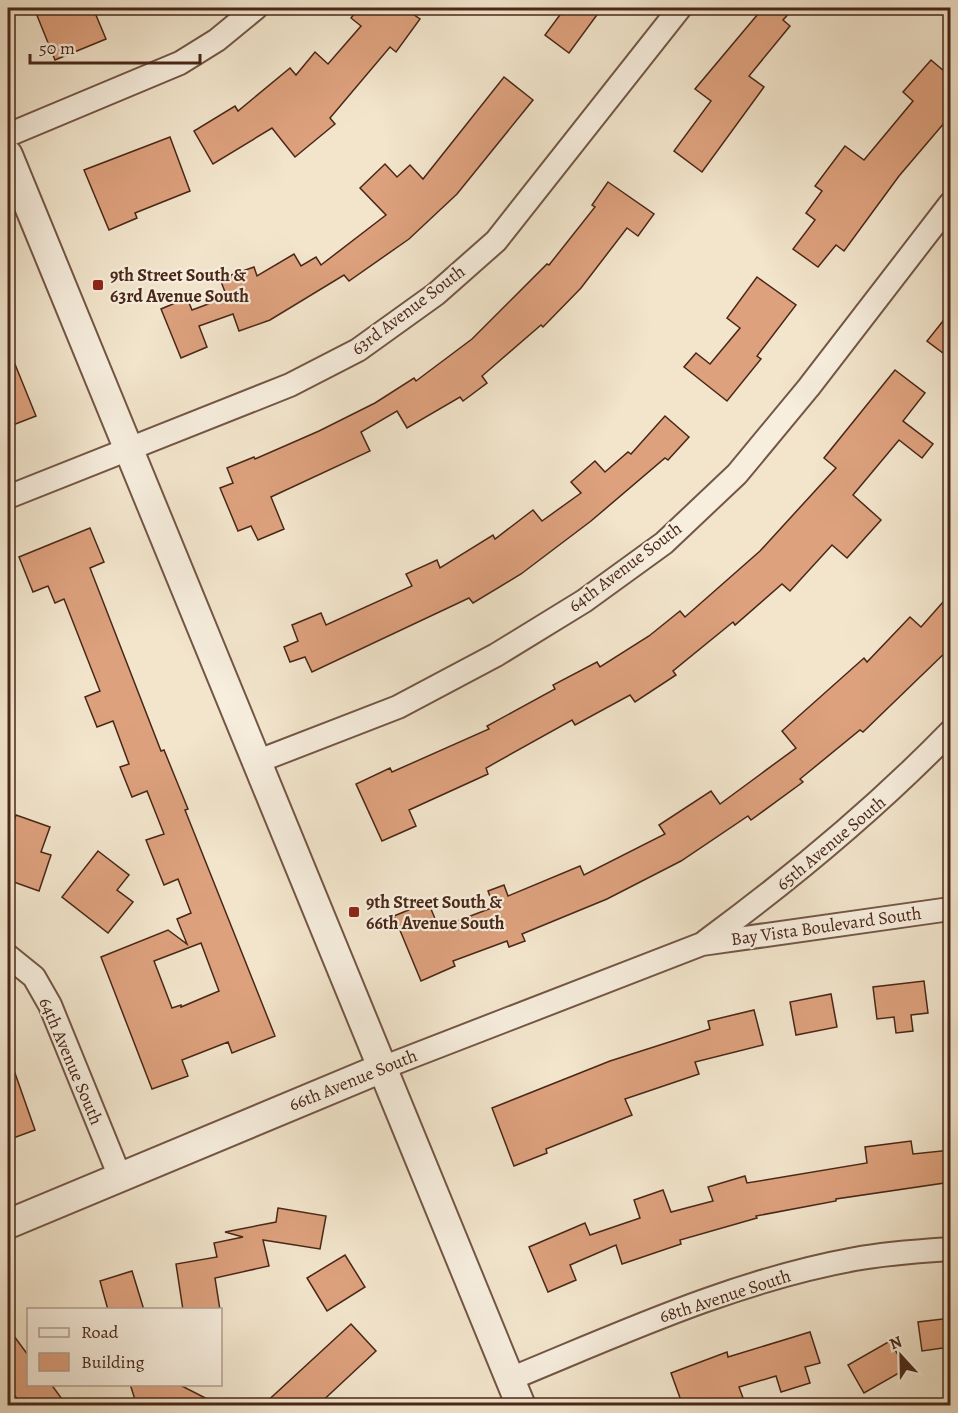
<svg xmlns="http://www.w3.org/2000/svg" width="958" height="1413" viewBox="0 0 958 1413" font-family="Alegreya,serif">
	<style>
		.building { fill: #dda17d; stroke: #492718; stroke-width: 1.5; fill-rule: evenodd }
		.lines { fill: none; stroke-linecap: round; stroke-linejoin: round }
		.minor-casing { stroke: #735645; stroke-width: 26 }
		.tertiary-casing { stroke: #735645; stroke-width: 32 }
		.minor { stroke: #f7eede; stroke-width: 22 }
		.tertiary { stroke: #f7eede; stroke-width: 28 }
		.poi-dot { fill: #8f2418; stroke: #f7eede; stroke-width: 2 }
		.labels { text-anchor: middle; stroke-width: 4.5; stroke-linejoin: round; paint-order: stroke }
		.poi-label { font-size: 18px; font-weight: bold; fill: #492718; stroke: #f7eede; text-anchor: start }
		.street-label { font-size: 18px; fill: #492718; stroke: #f7eede }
	</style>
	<rect width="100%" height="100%" fill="#f2e5cc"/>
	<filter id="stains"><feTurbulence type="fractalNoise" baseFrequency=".00333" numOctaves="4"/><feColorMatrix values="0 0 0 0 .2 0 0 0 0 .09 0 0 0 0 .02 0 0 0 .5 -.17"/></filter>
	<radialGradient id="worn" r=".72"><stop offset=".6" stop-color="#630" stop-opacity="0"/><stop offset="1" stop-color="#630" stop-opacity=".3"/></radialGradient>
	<g class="building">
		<polygon points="49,8 93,8 106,39 55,60 36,13"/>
		<polygon points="359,8 404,8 420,19 396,52 390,47 330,118 335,124 295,157 272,128 213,164 194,131 235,106 238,111 290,68 296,75 315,52 328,64 361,26 351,18"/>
		<polygon points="565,8 602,8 569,53 545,35"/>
		<polygon points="763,8 794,8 783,20 790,26 749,76 764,87 702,172 674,151 711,101 695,89"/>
		<polygon points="931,60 951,77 951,115 899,176 844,251 836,245 818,267 793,249 815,220 806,213 822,191 815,186 845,146 864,160 913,101 903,92"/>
		<polygon points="504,77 533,100 457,194 409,239 349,281 344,275 270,320 239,331 233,314 199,326 207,347 181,358 161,309 187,298 192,310 227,297 220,279 254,267 257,276 294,254 301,266 316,257 321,265 386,215 360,188 385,164 397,177 410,165 423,179"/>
		<polygon points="170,137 190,191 135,213 137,218 109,230 84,170"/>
		<polygon points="608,182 654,214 638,236 627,228 581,288 543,327 541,325 482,376 487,383 463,401 460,397 407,428 397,411 361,432 370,451 271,497 284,529 258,540 251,526 238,531 220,488 233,483 227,468 254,457 255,459 319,431 375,403 414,378 416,381 472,339 547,264 549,265 595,207 592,205"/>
		<polygon points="757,277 796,305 757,356 761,359 727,401 684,367 696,353 710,364 740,328 727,318"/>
		<polygon points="951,311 951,359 927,341"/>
		<polygon points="8,347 36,416 8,427"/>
		<polygon points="895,370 925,393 903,421 933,444 922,458 899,440 853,495 881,520 847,558 832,545 790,591 782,584 735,625 733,622 673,671 676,675 635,702 630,695 575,725 572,720 486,768 488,774 409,810 416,826 382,841 356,784 390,768 392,772 489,729 487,726 555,689 553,685 597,662 600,667 649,636 680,611 685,617 760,551 836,468 824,458"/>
		<polygon points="665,416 689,437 668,460 665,458 591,521 521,574 473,603 469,598 312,672 305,657 290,662 284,647 298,641 292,625 321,613 326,625 412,586 406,574 437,560 440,568 493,535 495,539 533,510 542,521 581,493 571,482 595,461 605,472 628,452 631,454"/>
		<path d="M 90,528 L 104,562 L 90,568 L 161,751 L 164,750 L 188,809 L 185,810 L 275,1036 L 232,1053 L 228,1042 L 182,1060 L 188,1076 L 152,1089 L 101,957 L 168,930 L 187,944 L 177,919 L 191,913 L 178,879 L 164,885 L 146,840 L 164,834 L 147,791 L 132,797 L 120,767 L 129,764 L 113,721 L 97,727 L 85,697 L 100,691 L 64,599 L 55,603 L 48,586 L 33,592 L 19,557 ZM 201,943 L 219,991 L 181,1007 L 181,1005 L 172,1008 L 154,961 Z"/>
		<polygon points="951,593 951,647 863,732 860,730 800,779 803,782 751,820 748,816 681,861 607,899 522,934 525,941 509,947 507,941 453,961 455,966 421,981 394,916 428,902 439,928 494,907 488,891 504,885 508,896 580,866 584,875 665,834 659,825 711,791 720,804 796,748 782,731 864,658 867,662 910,617 921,627"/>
		<polygon points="16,815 50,827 41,852 51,855 39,891 8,880 8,839"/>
		<polygon points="98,851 129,875 117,890 133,902 108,933 62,897"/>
		<polygon points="924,981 928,1013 911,1015 913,1031 896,1033 894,1017 877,1019 873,987"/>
		<polygon points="831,994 837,1027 796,1035 790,1002"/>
		<polygon points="754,1010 763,1045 695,1062 699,1074 625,1099 632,1115 546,1149 547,1153 514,1166 492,1108 610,1061 710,1029 708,1021"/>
		<polygon points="10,1059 35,1130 8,1140 8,1060"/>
		<polygon points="911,1141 913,1154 951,1150 951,1182 836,1199 836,1201 756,1216 757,1218 680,1240 681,1244 622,1264 616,1245 570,1265 576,1280 548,1292 529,1247 585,1223 590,1235 640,1218 634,1200 663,1190 671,1212 713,1201 708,1187 745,1176 747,1183 867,1163 865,1147"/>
		<polygon points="278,1208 326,1216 320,1249 263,1240 269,1266 215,1278 220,1310 183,1310 176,1264 217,1257 214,1243 243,1237 225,1232 276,1222"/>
		<polygon points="345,1255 365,1287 327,1311 307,1278"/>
		<polygon points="132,1271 144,1310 108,1310 100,1281"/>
		<polygon points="951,1318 951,1344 943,1348 922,1351 918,1322"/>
		<polygon points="351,1324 376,1351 317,1406 262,1406"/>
		<polygon points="8,1328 28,1355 28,1384 51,1384 67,1406 22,1406 8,1386"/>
		<polygon points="810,1332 820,1363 805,1367 810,1383 781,1392 776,1376 739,1387 746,1406 683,1406 671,1373 727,1352 728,1357"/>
		<polygon points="890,1341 906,1369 864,1393 848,1365"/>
		<polygon points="130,1384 178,1384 221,1406 137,1406"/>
	</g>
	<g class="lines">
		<g class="minor-casing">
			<g id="minor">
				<polyline points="8,135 180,63 217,40 256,8"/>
				<polyline points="8,497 290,385 358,350 436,294 496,241 680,8"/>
				<polyline points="256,762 398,707 496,655 584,601 664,543 737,474 809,387 950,204"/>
				<path d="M 706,941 C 793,877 875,809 950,732"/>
				<polyline points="8,956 34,977 50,1005 120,1177"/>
				<polyline points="382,1068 702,944 950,909"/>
				<path d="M 510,1379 C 622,1333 734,1281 855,1259 C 886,1253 919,1251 950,1249"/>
			</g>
		</g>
		<g class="tertiary-casing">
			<g id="tertiary">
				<polyline points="8,155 521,1406"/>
				<polyline points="8,1224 382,1068"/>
			</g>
		</g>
		<use href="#minor" class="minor"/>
		<use href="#tertiary" class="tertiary"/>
	</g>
	<g class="poi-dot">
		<rect x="92" y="279" width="12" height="12" rx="3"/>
		<rect x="348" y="906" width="12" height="12" rx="3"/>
	</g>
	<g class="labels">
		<g class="poi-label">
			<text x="110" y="281">9th Street South &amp;<tspan x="110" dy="21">63rd Avenue South</tspan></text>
			<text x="366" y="908">9th Street South &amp;<tspan x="366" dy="21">66th Avenue South</tspan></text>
		</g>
		<g class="street-label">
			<text transform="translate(408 310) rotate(-37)" y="6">63rd Avenue South</text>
			<text transform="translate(625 567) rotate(-37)" y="6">64th Avenue South</text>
			<text transform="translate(831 843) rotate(-40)" y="6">65th Avenue South</text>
			<text transform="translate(826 926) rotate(-8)" y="6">Bay Vista Boulevard South</text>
			<text transform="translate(71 1061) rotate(67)" y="6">64th Avenue South</text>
			<text transform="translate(353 1080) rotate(-22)" y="6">66th Avenue South</text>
			<text transform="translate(725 1296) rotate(-18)" y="6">68th Avenue South</text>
		</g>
	</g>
	<rect width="958" height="1413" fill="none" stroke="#f2e5cc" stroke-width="30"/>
	<rect x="9" y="9" width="940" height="1395" fill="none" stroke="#492718" stroke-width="3"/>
	<rect x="15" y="15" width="928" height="1383" fill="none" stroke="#492718" stroke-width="1.5"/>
	<rect x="27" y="1308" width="195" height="78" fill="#f7eede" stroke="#b19e8f" stroke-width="1.5"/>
	<rect x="39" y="1328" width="30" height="9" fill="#f7eede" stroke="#b19e8f" stroke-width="1.5"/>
	<text x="81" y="1338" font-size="18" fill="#492718">Road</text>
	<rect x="39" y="1353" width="30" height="18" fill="#dda17d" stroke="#b19e8f" stroke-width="1.5"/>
	<text x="81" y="1368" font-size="18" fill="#492718">Building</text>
	<g transform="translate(901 1356) rotate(338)" stroke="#f7eede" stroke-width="4.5" paint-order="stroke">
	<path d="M0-4.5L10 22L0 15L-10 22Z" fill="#492718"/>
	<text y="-9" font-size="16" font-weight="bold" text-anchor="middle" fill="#492718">N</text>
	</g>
	<path d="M30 54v9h170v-9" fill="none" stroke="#492718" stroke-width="3"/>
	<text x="39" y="54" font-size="18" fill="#492718" stroke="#f7eede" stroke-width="4.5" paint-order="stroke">50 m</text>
	<rect width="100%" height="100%" filter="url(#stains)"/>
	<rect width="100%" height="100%" fill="url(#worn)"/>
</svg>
